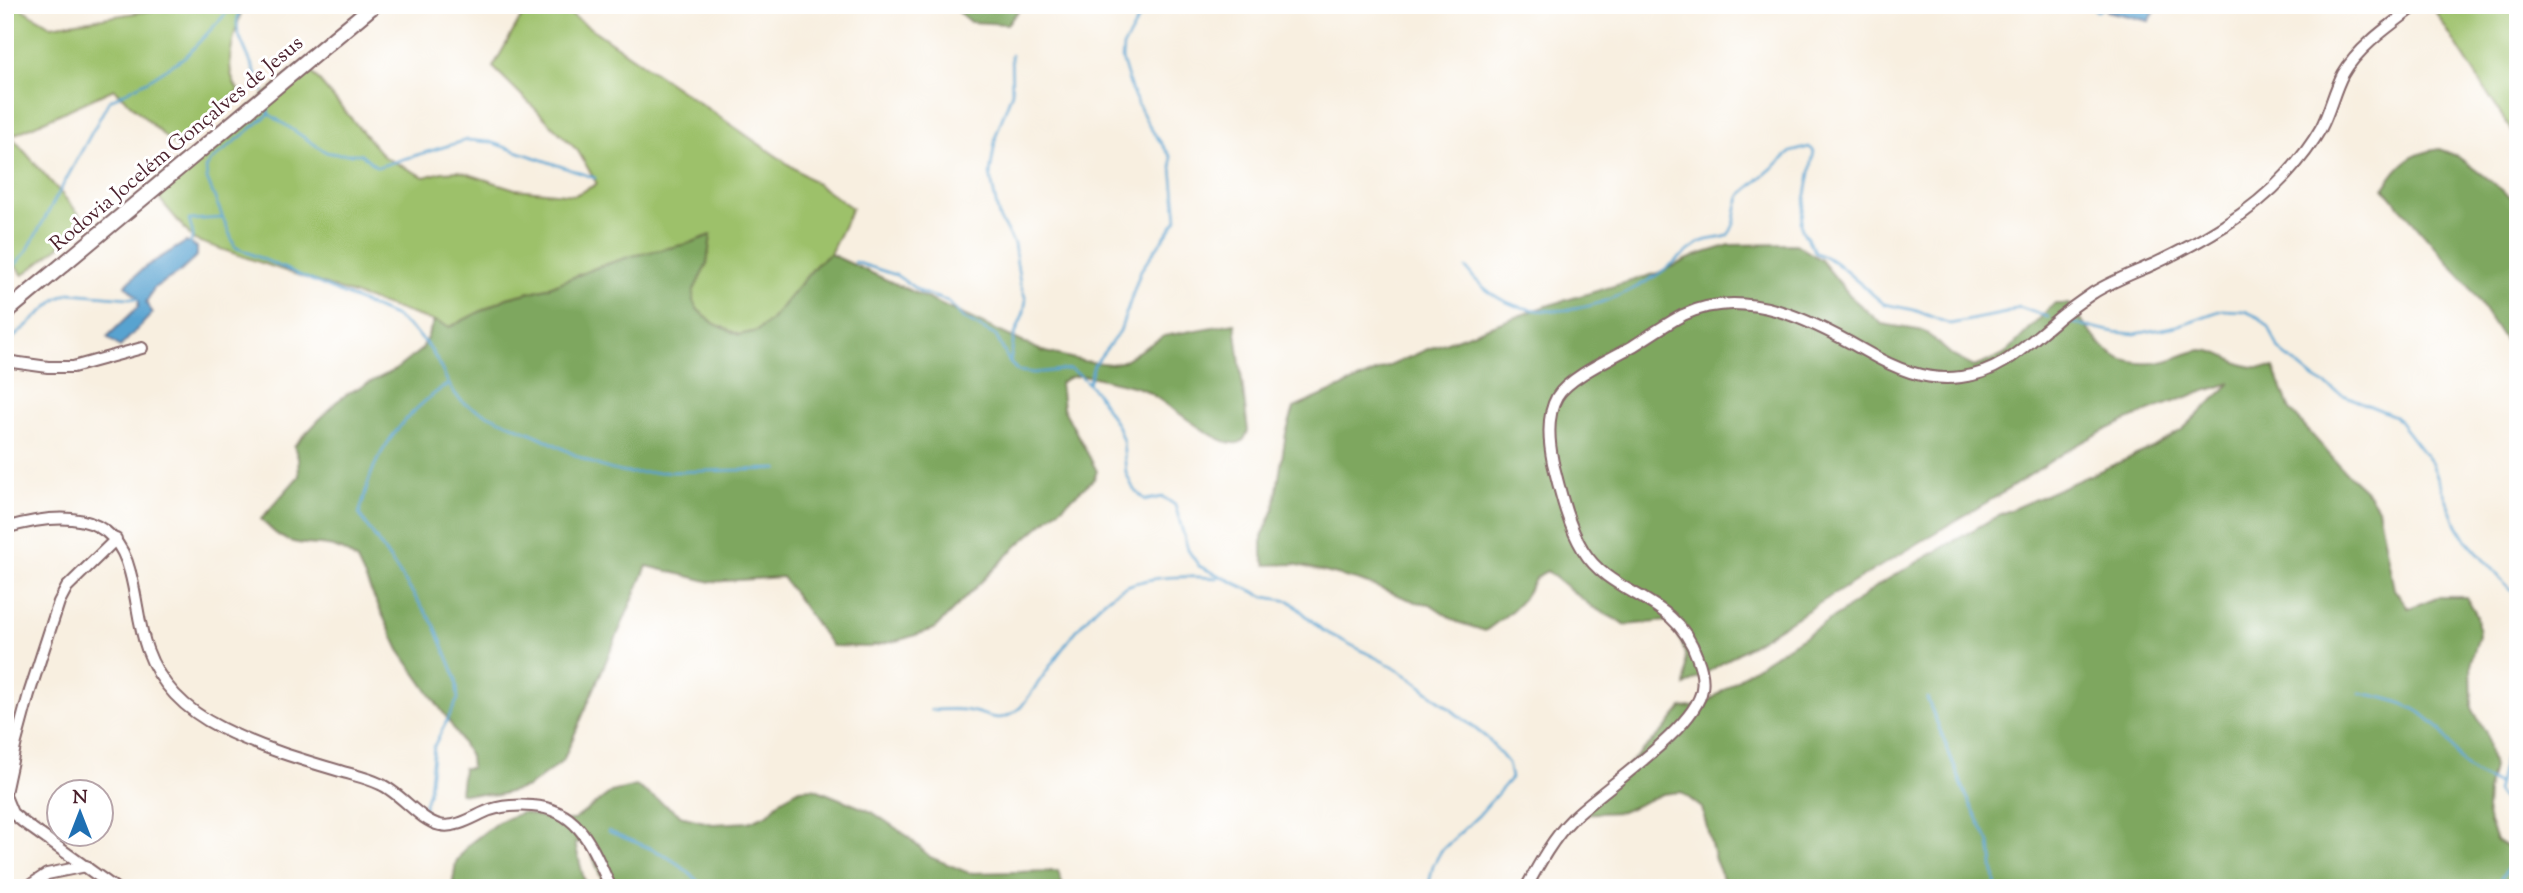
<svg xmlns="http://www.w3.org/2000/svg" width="2523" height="893" viewBox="0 0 2523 893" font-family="'Sorts Mill Goudy',serif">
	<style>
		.green { fill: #9dc16b; stroke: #74704b; stroke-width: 2 }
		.forest { fill: #7ea75f; stroke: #646345; stroke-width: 2 }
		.water { fill: #58a3d0; stroke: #51617e; stroke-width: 2 }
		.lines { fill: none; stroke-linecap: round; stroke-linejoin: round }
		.stream { stroke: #58a3d0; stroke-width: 2.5 }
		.minor-casing { stroke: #87686a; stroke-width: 14 }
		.major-casing { stroke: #87686a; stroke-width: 18 }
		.minor { stroke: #fff; stroke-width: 10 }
		.major { stroke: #fff; stroke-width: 14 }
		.labels { text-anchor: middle; stroke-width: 6; stroke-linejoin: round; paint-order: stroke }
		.street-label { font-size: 21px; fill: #4a1f2b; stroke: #fff }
	</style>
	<rect width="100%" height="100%" fill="#fff"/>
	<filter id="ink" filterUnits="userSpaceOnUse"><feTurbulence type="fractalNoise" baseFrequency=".0143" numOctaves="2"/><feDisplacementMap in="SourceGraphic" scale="14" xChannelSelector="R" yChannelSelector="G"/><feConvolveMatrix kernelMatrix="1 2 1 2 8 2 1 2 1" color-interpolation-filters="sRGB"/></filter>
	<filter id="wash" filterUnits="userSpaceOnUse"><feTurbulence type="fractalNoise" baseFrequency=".00686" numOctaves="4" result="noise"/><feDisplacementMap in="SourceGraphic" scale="28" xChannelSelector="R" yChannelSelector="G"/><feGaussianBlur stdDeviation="1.57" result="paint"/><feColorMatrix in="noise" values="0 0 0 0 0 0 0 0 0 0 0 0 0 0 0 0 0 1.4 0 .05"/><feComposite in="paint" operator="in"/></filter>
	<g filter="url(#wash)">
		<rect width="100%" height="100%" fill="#f8efe0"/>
		<g class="green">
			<path d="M 5,5 L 15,5 L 51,26 L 187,5 L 243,5 C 236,33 220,66 239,91 L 176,147 L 114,89 L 11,136 L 88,224 L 23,275 L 5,253 Z"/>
			<polygon points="528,5 557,5 852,208 830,254 816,265 771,320 757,331 739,335 715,324 698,310 693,301 693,290 707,264 711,235 687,244 632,256 598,267 547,288 507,298 450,327 194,240 158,197 141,200 303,62 384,157 424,177 442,172 459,171 515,189 575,195 597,184 578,151 493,67"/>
			<polygon points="2431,5 2518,5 2518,141"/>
		</g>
		<g class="forest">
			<polygon points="951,5 1024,5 1007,24 970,22"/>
			<path d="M 2439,149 L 2457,156 L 2518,202 L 2518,361 L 2468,285 L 2384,188 C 2400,163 2409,154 2439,149 Z"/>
			<path d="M 711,235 L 707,264 L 694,290 L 693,301 L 698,310 L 715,324 L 739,335 L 757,331 L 771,320 L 816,265 L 830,254 L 1042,351 L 1083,361 L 1111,364 L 1121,362 L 1164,336 L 1235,323 L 1248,431 C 1246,436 1244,442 1238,443 C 1218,448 1164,399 1144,390 C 1133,385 1118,383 1107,380 C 1090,376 1074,372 1060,383 L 1063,408 L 1097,471 L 1094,479 L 1018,545 L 934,629 L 900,640 L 869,647 L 832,646 L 782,577 L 711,582 L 647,566 L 563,761 L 528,787 L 498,795 L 460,793 L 463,768 L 471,768 L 470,756 L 449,721 L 399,650 L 357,561 C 335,540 319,548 293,542 C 280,539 270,529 261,519 L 299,476 L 298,458 L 294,446 L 336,402 L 350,392 L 395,370 L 422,349 L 434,321 L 450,327 L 507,298 L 547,288 L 598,267 L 632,256 L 687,244 Z"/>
			<path d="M 1796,244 L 1821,260 L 1852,298 L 1882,324 L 1924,331 L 1953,356 L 1974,367 L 2004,355 L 2054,304 L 2069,304 C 2098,339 2107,370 2161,362 C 2175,360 2189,351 2202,350 C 2220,350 2231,362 2248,366 C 2256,368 2266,367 2274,368 L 2290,410 L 2344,471 L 2369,494 L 2378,508 L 2394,589 L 2409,608 L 2437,597 L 2466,597 L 2477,616 L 2479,636 L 2471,661 L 2472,708 L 2486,733 L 2493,768 L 2487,791 L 2486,809 L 2489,823 L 2496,840 L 2518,854 L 2518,888 L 2250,888 L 2222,884 L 2214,888 L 1727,888 L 1715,860 L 1702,808 L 1681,792 L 1662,794 L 1622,812 L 1577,814 L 1662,732 L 1682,708 L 1702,706 L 1748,672 L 1844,611 L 1881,583 L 2001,514 L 2152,448 L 2183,429 L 2231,383 C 2173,400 2117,421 2065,452 C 2041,467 2018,484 1994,498 C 1890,560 1788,622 1685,686 C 1688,659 1686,641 1667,621 L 1626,625 L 1592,607 L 1547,571 C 1532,578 1534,583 1525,596 C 1515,610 1499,621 1485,631 L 1457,622 L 1430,604 L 1416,602 L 1360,581 L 1294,564 L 1266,565 L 1262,556 L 1262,537 L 1274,509 L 1286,433 L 1294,408 L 1428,349 L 1546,306 L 1658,273 L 1695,256 L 1730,245 Z"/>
			<polygon points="636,786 684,817 713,824 749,822 768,814 782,799 800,789 813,788 872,812 906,835 930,857 969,873 1058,871 1064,888 605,888 591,852 583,843 575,843 586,888 452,888 456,862 468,845 498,822 523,812 551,820 574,820 611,792"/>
		</g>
		<g class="water">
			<polygon points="2106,5 2159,5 2149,21 2107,11"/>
			<polygon points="186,242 197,247 197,256 180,272 154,288 146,303 153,313 120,347 107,337 138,307 139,299 125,285 145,267"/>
		</g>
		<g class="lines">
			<g class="stream">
				<polyline points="240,5 237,23 238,33 263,91"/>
				<polyline points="2089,5 2097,11 2111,5"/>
				<polyline points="2320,10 2320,5"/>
				<polyline points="266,100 269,114 326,152 336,154 361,154 377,167 467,140 490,142 595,178"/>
				<path d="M 269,114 L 211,161 L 206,168 L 207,179 L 235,247 L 396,317 C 411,328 426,340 435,357 C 445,374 449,391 465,404 C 489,416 515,426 540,437 C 569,451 597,470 630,473 L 778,469"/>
				<polyline points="190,245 193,234 189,220 222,218"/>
				<polyline points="855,262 896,275 922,293 947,301 963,318 996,336 1010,363 1018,371 1034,373 1070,369 1080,375 1096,392 1118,427 1123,441 1126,473 1134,490 1146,500 1163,497 1175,505 1188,550 1199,566 1265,597 1290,601 1322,630 1388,664 1411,678 1487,738 1508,763 1511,778 1479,815 1441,851 1433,866 1428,888"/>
				<path d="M 1466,268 C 1511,331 1591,315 1649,280 C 1668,269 1683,254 1701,242 C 1709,238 1719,239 1727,236 C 1740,221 1733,207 1742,194 L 1791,152 L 1809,147 L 1814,151 L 1801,222 L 1802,230 L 1816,253 L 1835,262 L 1884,304 L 1914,310 L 1950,324 L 2006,313 L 2019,307 L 2048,317"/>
				<polyline points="5,277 27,251 109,101 152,78 186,56 234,5"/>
				<polyline points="2068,322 2114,332 2135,334 2177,326 2222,310 2245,311 2260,318 2269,327 2279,350 2315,379 2341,394 2395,416 2432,464 2457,525 2466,540 2518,598"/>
				<polyline points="5,345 57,299 70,293 141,299"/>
				<polyline points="1010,363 1014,337 1024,312 1026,300 1020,283 1014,244 999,218 990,174 996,135 1012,92 1011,55"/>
				<polyline points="1088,384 1094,365 1120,331 1141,270 1177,219 1171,157 1149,126 1132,92 1122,59 1123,47 1141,15 1143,5"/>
				<path d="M 2361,693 C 2388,698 2420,705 2439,729 C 2465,759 2453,768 2497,783"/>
				<polyline points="1927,698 1966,795 1990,843 1996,888"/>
				<path d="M 931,710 C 942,710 954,709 964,710 C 991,713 996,728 1021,707 C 1047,673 1088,602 1127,586 C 1154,575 1189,576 1217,578"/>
				<polyline points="2518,749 2504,758 2496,791 2499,796 2518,809"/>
				<path d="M 423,811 L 429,790 L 434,746 L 458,699 L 456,678 L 435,626 L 359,514 C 365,497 368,477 377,461 C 393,430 419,403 448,384"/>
				<path d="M 608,831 C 650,849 672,852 704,888"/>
				<polyline points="2499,888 2500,880 2518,853"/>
			</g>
		</g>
	</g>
	<g filter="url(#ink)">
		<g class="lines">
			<g class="minor-casing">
				<g id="minor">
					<polyline points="5,361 48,367 73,367 142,348"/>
					<path d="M 5,528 C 57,513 114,508 130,572 C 137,597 138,624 147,649 C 160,685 187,711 221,728 C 259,747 299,759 340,771 C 353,775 368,778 380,784 C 401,793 420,821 440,825 C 457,829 476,815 490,810 C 503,806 519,805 532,806 C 581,809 593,850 611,888"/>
					<polyline points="5,793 16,742 29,694 59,602 67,587 116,539"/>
					<polyline points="5,796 12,813 23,822 115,888"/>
					<polyline points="26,888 47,874 86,866"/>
					<path d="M 1526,888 C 1539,864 1553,838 1573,818 C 1602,789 1697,728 1702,689 C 1704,678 1701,667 1697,657 C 1675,594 1612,598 1583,550 C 1568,526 1560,491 1553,463 C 1549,443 1546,416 1557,397 C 1569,377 1612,358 1633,346 C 1649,336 1666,324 1683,315 C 1745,286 1811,320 1865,351 C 1894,368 1926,382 1961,377 C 2000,373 2024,347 2053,323 C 2065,312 2080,302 2093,293 C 2112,281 2134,273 2154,264 C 2202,241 2249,215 2286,175 C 2298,162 2312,144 2321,128 C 2330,111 2334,91 2343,74 C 2359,46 2392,24 2417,5"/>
				</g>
			</g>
			<g class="major-casing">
				<polyline id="major" points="5,313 374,5"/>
			</g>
			<use href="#minor" class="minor"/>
			<use href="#major" class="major"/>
		</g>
	</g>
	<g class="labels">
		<g class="street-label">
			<text transform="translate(176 143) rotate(-40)" y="7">Rodovia Jocelém Gonçalves de Jesus</text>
		</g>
	</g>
	<rect width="2523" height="893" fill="none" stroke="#fff" stroke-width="28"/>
	<g transform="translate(80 813)"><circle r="33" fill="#ffffff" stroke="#b7a5aa" stroke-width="2"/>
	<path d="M0-5L12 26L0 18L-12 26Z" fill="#1f6fb2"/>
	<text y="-10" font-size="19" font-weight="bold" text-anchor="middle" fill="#4a1f2b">N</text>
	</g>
</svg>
